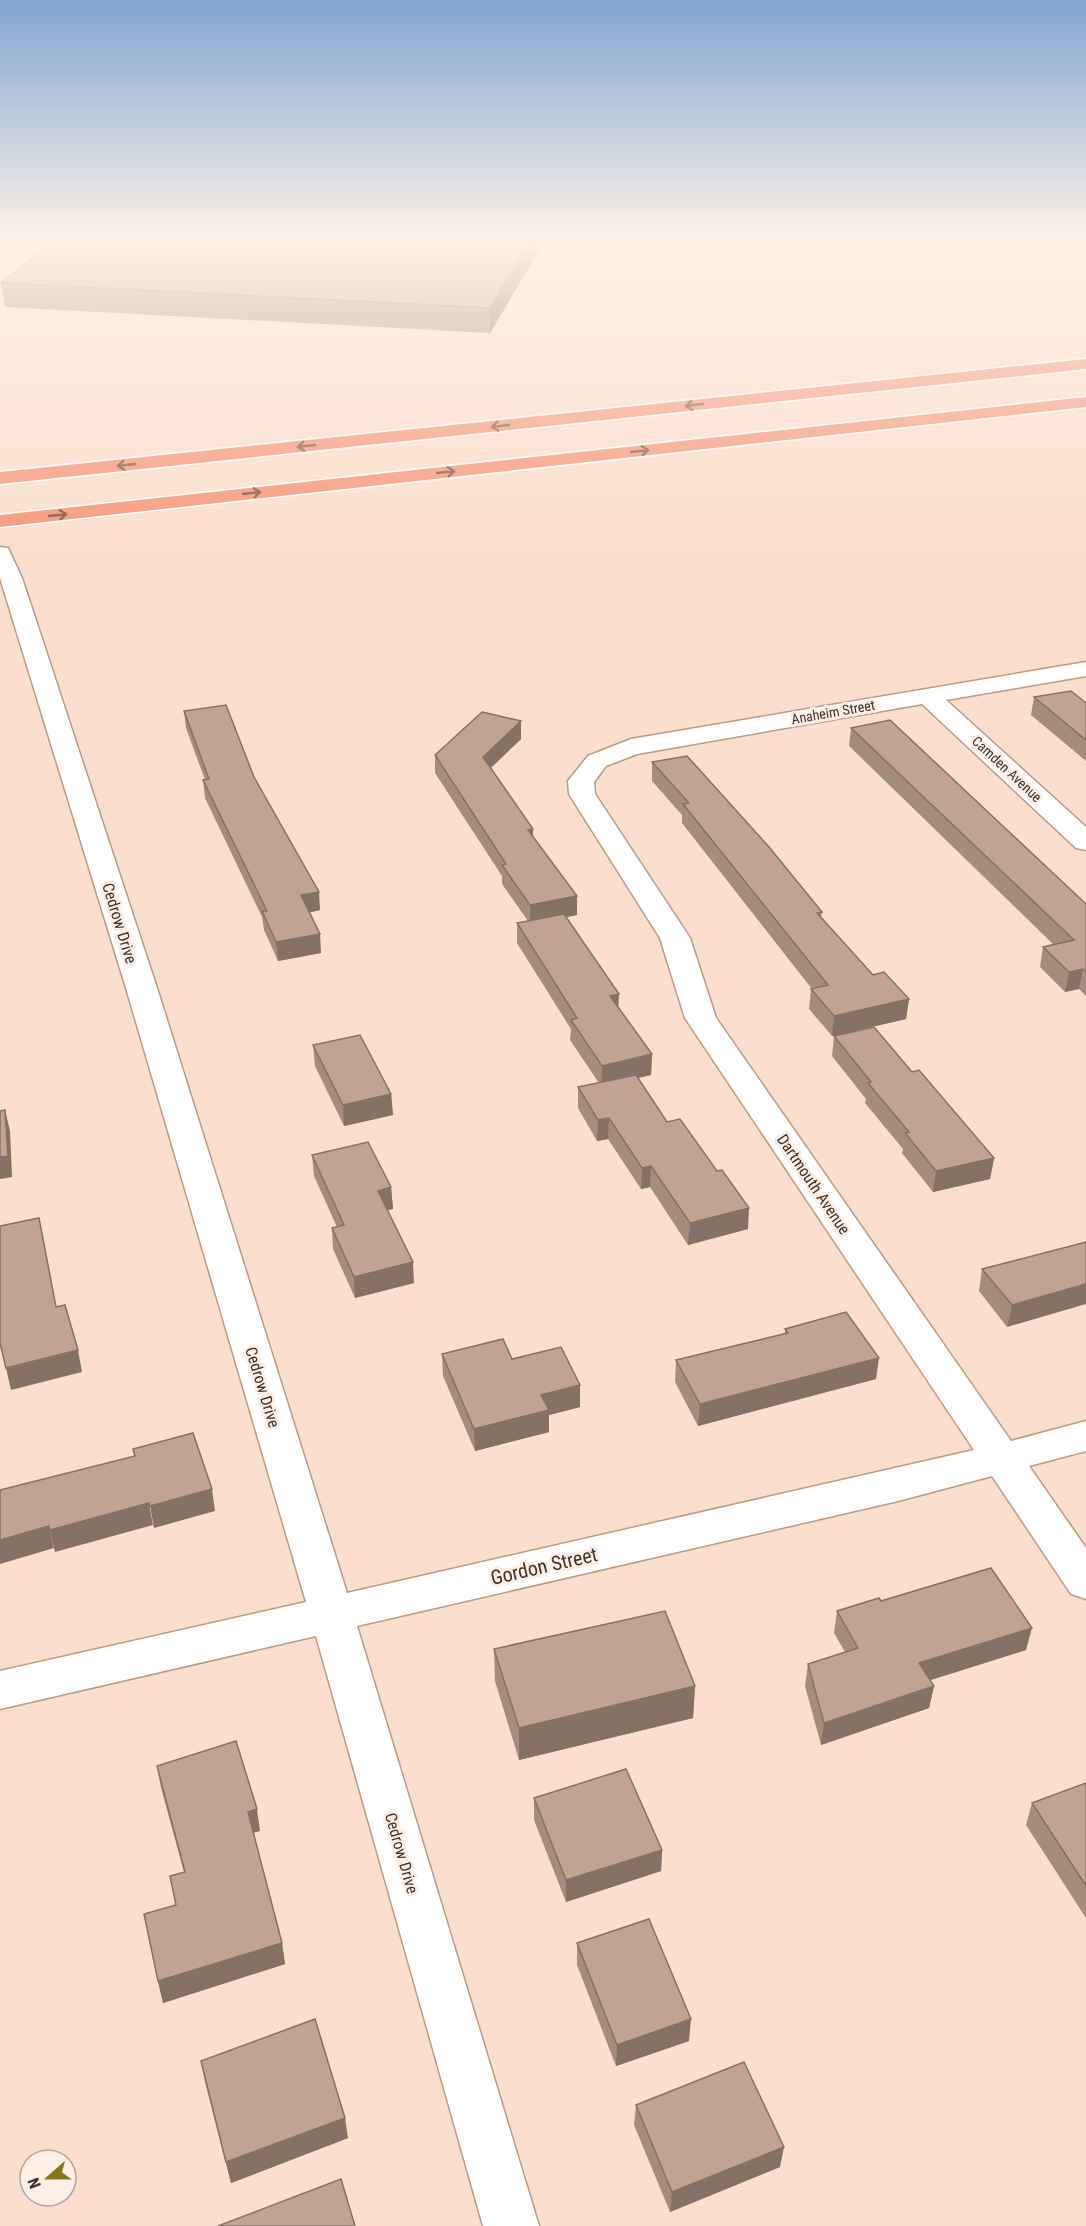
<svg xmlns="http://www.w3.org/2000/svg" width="1086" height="2226" viewBox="0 0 1086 2226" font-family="'Roboto Condensed',sans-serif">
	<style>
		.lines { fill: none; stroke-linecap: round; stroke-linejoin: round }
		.minor-casing { stroke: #bc9b85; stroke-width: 3 }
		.highway-casing { stroke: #fff; stroke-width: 3 }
		.minor { fill: #fff; fill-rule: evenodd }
		.highway { fill: #f5977a; fill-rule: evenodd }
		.wall { fill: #a58c7c }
		.shaded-wall { fill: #867265 }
		.building { fill: #c0a390; stroke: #867265; stroke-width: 1.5 }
		.oneway { stroke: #895b4a }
		.labels { text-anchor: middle; stroke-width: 6; stroke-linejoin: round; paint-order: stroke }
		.far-street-label { font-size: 14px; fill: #41332a; stroke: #fdefe6 }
		.street-label { font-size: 16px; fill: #41332a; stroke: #fdefe6 }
		.near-street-label { font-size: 20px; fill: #41332a; stroke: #fdefe6 }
	</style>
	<rect width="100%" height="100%" fill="#fbdfcc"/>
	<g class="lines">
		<g class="minor-casing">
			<polygon id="minor" points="0,547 8,548 22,578 157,988 347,1593 974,1450 685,1018 660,938 569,794 568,781 588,756 631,739 1086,662 1086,676 946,700 1086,827 1086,850 1076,848 922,704 637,754 606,766 594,782 595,794 690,938 716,1018 1011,1441 1086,1421 1086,1451 1029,1466 1086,1548 1086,1599 1071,1594 992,1476 898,1501 357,1626 539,2226 483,2226 316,1636 0,1709 0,1671 306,1602 126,988 0,578"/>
		</g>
		<g class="highway-casing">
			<g id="highway">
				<polygon points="1086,359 1086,369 0,484 0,472"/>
				<polygon points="1086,397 1086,407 0,527 0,515"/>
			</g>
		</g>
		<use href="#minor" class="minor"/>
		<use href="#highway" class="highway"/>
	</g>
	<g class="wall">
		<polygon points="545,240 490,333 5,307 1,283"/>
		<polygon points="1034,697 1086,703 1086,761 1031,715"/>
		<polygon points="184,711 254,777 320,910 310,912 321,953 278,961 264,930 262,917 205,798 203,780 205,780 186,728"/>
		<polygon points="851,728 1086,904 1086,996 1079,989 1065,992 1040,967 1043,947 1054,945 849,746"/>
		<polygon points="521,739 491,768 533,829 533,837 577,915 566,917 618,1007 652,1054 651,1075 638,1078 667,1122 748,1229 688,1245 650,1187 641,1189 608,1139 597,1141 578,1108 578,1087 599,1083 570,1040 571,1029 517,943 517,923 528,921 502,884 502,876 435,773 435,755"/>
		<polygon points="652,762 822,912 821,917 873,975 909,999 906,1019 832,1036 809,1009 811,989 812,989 682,823 682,815 652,781"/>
		<polygon points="834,1036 912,1072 994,1158 990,1179 933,1192 902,1153 903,1149 865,1103 866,1099 832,1056"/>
		<polygon points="313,1045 391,1094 393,1115 344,1126 315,1066"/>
		<polygon points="312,1155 391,1187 393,1209 387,1210 414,1283 355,1298 333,1249 332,1228 337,1227 314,1176"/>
		<polygon points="1086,1242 1007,1327 979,1291 982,1269"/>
		<polygon points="785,1329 876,1379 698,1426 675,1382 676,1360 785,1333"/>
		<polygon points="442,1354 512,1359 580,1407 549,1415 549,1432 475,1451 443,1376"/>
		<polygon points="881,1601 1026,1650 930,1680 934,1686 929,1708 821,1745 805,1686 808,1664 845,1652 834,1633 837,1611"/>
		<polygon points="494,1649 695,1686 693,1718 519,1760 495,1681"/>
		<polygon points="157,1766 260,1831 253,1833 282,1943 285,1964 163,2003 158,1981 184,1872 161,1788"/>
		<polygon points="1086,1783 1086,1918 1026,1825 1032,1803"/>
		<polygon points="534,1798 662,1850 661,1871 566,1902 534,1820"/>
		<polygon points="577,1943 689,2041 616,2066 577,1965"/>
		<polygon points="201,2061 348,2138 231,2183 205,2082"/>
		<polygon points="636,2105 780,2167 670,2212 634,2125"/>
	</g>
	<g class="shaded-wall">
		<polygon points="531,240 545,240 490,333 490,308"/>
		<polygon points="521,721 521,739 483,775 483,757"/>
		<polygon points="533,829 533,848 528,830"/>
		<polygon points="319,892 320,910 303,914 301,895"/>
		<polygon points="577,896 577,915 530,925 530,905"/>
		<polygon points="320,934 321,953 278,961 276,942"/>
		<polygon points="1083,969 1079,989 1065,992 1069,972"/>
		<polygon points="619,994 618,1014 610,996"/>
		<polygon points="909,999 906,1019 832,1036 834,1016"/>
		<polygon points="652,1054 651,1075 601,1086 602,1066"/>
		<polygon points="391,1094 393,1115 344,1126 343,1105"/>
		<polygon points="5,1110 10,1131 12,1177 0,1179 0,1157"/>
		<polygon points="609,1118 608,1139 597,1141 598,1120"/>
		<polygon points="994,1158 990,1179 933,1192 936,1171"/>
		<polygon points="651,1166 650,1187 641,1189 642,1168"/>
		<polygon points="391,1187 393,1209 379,1212 378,1191"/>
		<polygon points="749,1208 748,1229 688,1245 690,1223"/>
		<polygon points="413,1262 414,1283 355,1298 354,1277"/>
		<polygon points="1086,1284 1086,1304 1007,1327 1012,1305"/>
		<polygon points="78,1350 82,1372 11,1390 6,1368"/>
		<polygon points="879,1358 876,1379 698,1426 700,1404"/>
		<polygon points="580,1385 580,1407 549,1415 549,1432 475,1451 474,1429 541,1395"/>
		<polygon points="212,1489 215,1511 154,1528 150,1506"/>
		<polygon points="149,1503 153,1525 55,1552 50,1530"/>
		<polygon points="49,1526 54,1548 0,1564 0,1540"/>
		<polygon points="1032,1628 1026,1650 915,1685 919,1663"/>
		<polygon points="695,1686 693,1718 519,1760 519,1728"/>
		<polygon points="934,1686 929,1708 821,1745 824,1723"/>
		<polygon points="257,1809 260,1831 251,1833 248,1812"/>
		<polygon points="662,1850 661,1871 566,1902 566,1880"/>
		<polygon points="282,1943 285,1964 163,2003 158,1981"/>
		<polygon points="691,2019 689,2041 616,2066 617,2045"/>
		<polygon points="345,2118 348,2138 231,2183 226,2162"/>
		<polygon points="784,2147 780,2167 670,2212 672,2192"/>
	</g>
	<g class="building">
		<polygon points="56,240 531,240 490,308 1,283"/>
		<polygon points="1071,691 1086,703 1086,740 1034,697"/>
		<polygon points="226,705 254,777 319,892 301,895 320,934 276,942 262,911 267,911 203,780 209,779 184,711"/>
		<polygon points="482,712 521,721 483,757 533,829 528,830 577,896 530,905 502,865 506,864 435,755"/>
		<polygon points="890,720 1086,904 1086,972 1083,969 1069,972 1043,947 1074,940 851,728"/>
		<polygon points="687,756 769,847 822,912 817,913 873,975 884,972 909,999 834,1016 811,989 828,985 683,804 689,803 652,762"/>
		<polygon points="564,914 619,994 610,996 652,1054 602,1066 571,1020 577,1018 517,923"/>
		<polygon points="874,1027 912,1072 919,1070 994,1158 936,1171 905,1133 909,1132 868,1083 871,1082 834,1036"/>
		<polygon points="360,1035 391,1094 343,1105 313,1045"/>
		<polygon points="636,1075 667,1122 680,1119 717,1171 722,1170 749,1208 690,1223 651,1166 642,1168 609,1118 598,1120 578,1087"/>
		<polygon points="5,1110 8,1156 0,1157 0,1111"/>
		<polygon points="368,1142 391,1187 378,1191 413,1262 354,1277 332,1228 344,1225 312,1155"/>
		<polygon points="39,1218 56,1307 65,1305 78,1350 6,1368 0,1343 0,1226"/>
		<polygon points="1086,1242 1086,1284 1012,1305 982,1269"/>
		<polygon points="846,1312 879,1358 700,1404 676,1360 788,1333 785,1329"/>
		<polygon points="503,1339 512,1359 561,1347 580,1385 541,1395 549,1410 474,1429 442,1354"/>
		<polygon points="193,1433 212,1489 150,1506 149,1503 50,1530 49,1526 0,1540 0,1490 135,1456 133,1449"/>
		<polygon points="991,1568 1032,1628 919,1663 934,1686 824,1723 808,1664 858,1648 837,1611 879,1598 881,1601"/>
		<polygon points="665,1611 695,1686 519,1728 494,1649"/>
		<polygon points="236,1741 257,1809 248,1812 282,1943 158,1981 144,1914 176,1905 170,1876 185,1872 157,1766"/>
		<polygon points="626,1769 662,1850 566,1880 534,1798"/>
		<polygon points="1086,1783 1086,1886 1032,1803"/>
		<polygon points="649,1919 691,2019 617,2045 577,1943"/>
		<polygon points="315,2019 345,2118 226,2162 201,2061"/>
		<polygon points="744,2062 784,2147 672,2192 636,2105"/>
		<polygon points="341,2179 355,2226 218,2226"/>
	</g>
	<defs><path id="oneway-shaft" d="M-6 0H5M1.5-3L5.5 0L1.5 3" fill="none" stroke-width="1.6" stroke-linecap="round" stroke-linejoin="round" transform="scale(1.5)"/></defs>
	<g class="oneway">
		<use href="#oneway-shaft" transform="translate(694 405) rotate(174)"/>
		<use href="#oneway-shaft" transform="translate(500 426) rotate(174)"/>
		<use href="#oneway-shaft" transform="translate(306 446) rotate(174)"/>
		<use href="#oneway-shaft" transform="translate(640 451) rotate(-6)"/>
		<use href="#oneway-shaft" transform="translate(126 465) rotate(174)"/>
		<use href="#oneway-shaft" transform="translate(446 472) rotate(-6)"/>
		<use href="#oneway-shaft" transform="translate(252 493) rotate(-6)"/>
		<use href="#oneway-shaft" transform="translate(58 515) rotate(-6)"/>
	</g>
	<linearGradient id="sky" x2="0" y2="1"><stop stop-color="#80a6d0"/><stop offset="0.43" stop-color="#fdf1e8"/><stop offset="1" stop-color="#fdf1e8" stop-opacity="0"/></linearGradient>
	<rect width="1086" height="552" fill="url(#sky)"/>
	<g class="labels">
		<g class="far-street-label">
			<text transform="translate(833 712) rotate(-10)" y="5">Anaheim Street</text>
			<text transform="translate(1007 769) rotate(43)" y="5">Camden Avenue</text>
		</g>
		<g class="street-label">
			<text transform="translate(120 923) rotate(73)" y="6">Cedrow Drive</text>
			<text transform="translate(814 1184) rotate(56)" y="6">Dartmouth Avenue</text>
			<text transform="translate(263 1387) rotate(73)" y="6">Cedrow Drive</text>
			<text transform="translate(402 1853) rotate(74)" y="6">Cedrow Drive</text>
		</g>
		<g class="near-street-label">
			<text transform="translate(544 1566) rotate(-13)" y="7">Gordon Street</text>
		</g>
	</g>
	<g transform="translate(48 2178) rotate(249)"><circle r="28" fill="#fdefe6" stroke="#b2a49b" stroke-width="1.5"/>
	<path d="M0-4.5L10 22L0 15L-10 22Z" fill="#84771b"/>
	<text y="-9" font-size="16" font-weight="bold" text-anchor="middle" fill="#41332a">N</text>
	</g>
</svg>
